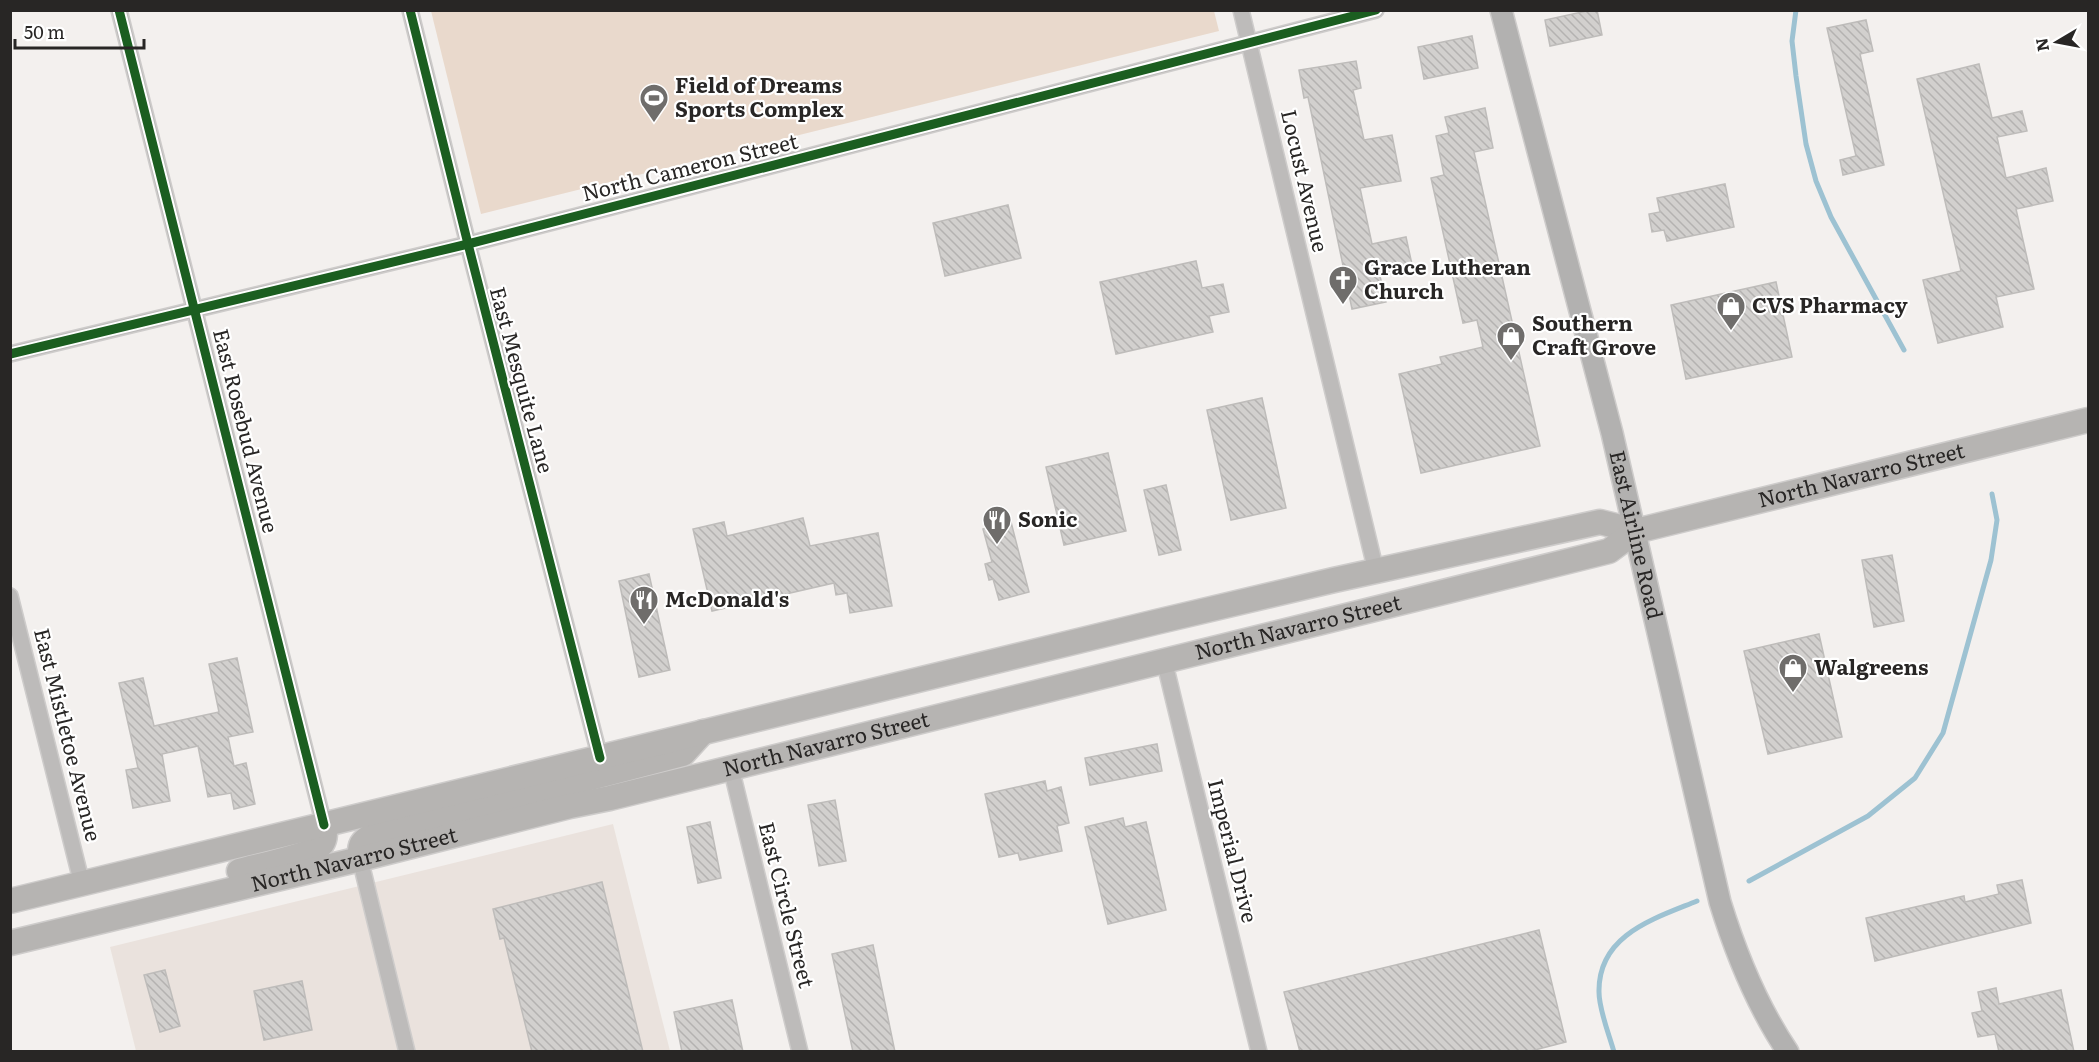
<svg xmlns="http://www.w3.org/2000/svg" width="2099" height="1062" viewBox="0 0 2099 1062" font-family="Literata,serif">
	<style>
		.built { fill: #eae2dd }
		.pitch { fill: #e9d9cc }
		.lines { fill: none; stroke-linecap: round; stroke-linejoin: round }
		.stream { stroke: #9dc2d2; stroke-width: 5 }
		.building { fill: url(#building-back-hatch); stroke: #bebcba; stroke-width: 1.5 }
		.street-casing { stroke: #cecccb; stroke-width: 18 }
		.secondary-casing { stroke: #cecccb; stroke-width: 24 }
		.primary-casing { stroke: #cecccb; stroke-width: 27 }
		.street { stroke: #bdbbba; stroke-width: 15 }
		.secondary { stroke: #b2b1b0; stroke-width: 21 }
		.primary { stroke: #b6b4b2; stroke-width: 24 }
		.cycleway-casing { stroke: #fff; stroke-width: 13 }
		.cycleway { stroke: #1b5e20; stroke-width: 9 }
		.labels { text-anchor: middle; stroke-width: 4.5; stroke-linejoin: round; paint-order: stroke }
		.poi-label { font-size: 21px; font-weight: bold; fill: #282625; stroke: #fff; text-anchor: start }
		.street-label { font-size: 21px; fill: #282625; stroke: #fff }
	</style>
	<defs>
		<pattern id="building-back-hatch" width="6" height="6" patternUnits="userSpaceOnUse" patternTransform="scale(1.5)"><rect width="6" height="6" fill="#d2d0ce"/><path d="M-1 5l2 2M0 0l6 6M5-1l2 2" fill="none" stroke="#b4b2b1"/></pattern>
	</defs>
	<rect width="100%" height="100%" fill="#f3f0ee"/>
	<polygon class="built" points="613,824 670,1051 136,1051 110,947"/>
	<polygon class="pitch" points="1214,11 1219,31 481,214 431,11"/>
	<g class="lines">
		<g class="stream">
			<polyline points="1796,10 1792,41 1796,76 1806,144 1816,181 1831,217 1904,350"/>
			<polyline points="1749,881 1868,816 1915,778 1943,733 1991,560 1997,520 1992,494"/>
			<path d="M 1614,1052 C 1609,1034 1599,1010 1599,992 C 1598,935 1653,919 1697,901"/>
		</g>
	</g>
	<g class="building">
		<polygon points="1591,10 1597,10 1602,35 1550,46 1545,20"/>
		<polygon points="1866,20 1873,51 1860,54 1884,165 1843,175 1840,160 1856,156 1827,28"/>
		<polygon points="1472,36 1478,68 1424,79 1418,47"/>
		<polygon points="1356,61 1361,88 1353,90 1364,140 1392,135 1401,181 1360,188 1372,244 1406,237 1413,269 1380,276 1386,302 1352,309 1308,97 1304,98 1299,70"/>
		<polygon points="1979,64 1992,118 2022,111 2027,131 1997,137 2006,178 2046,168 2053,201 2016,209 2034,289 1996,297 2003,327 1938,343 1923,280 1961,271 1917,79"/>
		<polygon points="1485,108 1493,148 1474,152 1540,446 1421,473 1399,374 1442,364 1440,357 1483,347 1477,320 1463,323 1431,178 1444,175 1436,136 1449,133 1445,117"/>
		<polygon points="1725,184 1734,227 1667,241 1664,230 1652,232 1649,214 1660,212 1657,198"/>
		<polygon points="1008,205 1021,258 945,276 933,223"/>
		<polygon points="1196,261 1202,288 1223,284 1229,312 1209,316 1213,332 1116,354 1100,282"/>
		<polygon points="1776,282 1792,357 1686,379 1671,305"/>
		<polygon points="1262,398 1286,508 1231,520 1207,410"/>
		<polygon points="1108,453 1126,531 1064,545 1046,467"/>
		<polygon points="1166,485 1181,550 1159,555 1144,490"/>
		<polygon points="803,518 810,546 878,533 892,606 850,613 847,593 836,595 834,583 712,611 693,529 724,522 727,536"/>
		<polygon points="1011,522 1029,592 999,600 993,579 989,580 985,564 992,562 983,529"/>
		<polygon points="1892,555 1904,621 1874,627 1862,560"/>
		<polygon points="649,574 670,670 639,677 619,581"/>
		<polygon points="1819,634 1842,737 1768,754 1744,651"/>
		<polygon points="237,658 253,732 228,737 234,766 246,763 255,804 234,809 231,793 208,797 198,746 162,754 170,801 133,808 126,770 138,768 119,683 143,678 154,726 219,712 209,664"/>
		<polygon points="1157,744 1162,771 1090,785 1085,758"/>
		<polygon points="1045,781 1047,791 1061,787 1069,823 1057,826 1062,851 1020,860 1018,853 999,857 985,794"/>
		<polygon points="835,800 846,861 819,866 808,805"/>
		<polygon points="1123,818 1125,827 1146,822 1166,910 1108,924 1085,827"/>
		<polygon points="710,822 721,878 698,883 687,827"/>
		<polygon points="2022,880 2031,923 1875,961 1866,918 1964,896 1965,902 1999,894 1997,885"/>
		<polygon points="602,882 643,1052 532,1052 504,938 500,939 493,909"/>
		<polygon points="1539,930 1566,1042 1527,1052 1300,1052 1284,992"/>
		<polygon points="873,945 895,1052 853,1052 832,954"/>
		<polygon points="165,970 180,1026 160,1032 144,975"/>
		<polygon points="302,981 312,1030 264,1040 254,991"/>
		<polygon points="1996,988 1999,1004 2061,990 2074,1052 1999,1052 1995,1034 1978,1037 1972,1013 1982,1011 1978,992"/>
		<polygon points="732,1000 743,1052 682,1052 674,1012"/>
	</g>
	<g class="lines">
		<g class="street-casing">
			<g id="street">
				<polyline points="119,10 324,825"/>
				<polyline points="410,10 468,244 600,758"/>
				<polyline points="1241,10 1376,571"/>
				<polyline points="10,354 468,244 1376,10"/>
				<polyline points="10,596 82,884"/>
				<polyline points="1164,660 1259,1052"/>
				<polyline points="731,768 800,1052"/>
				<polyline points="360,859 407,1052"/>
			</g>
		</g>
		<g class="secondary-casing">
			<g id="secondary">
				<path id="s1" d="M 1501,10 L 1612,433 L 1720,902 C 1736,954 1757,1006 1788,1052"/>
			</g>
		</g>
		<g class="primary-casing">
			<g id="primary">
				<path d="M 360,859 C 359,845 361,841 374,834 L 683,754 L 703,732"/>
				<path d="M 239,871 C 256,866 313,855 322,844 C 326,838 325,832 324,825"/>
				<polyline points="10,901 1156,622 1334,580 1600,522 1636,531"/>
				<path id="s2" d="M 10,943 L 360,859 L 570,806 L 610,798 L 1609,551 L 1636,531 L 2088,420"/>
			</g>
		</g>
		<use href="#street" class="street"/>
		<use href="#secondary" class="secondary"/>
		<use href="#primary" class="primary"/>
		<g class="cycleway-casing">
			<g id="cycleway">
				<polyline points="119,10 324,825"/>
				<polyline points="410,10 468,244 600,758"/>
				<polyline points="10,354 468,244 1376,10"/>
			</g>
		</g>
		<use href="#cycleway" class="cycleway"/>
	</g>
	<defs>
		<g id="stadium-pin" transform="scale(1.5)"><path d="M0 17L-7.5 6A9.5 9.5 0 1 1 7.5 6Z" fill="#6f6d6b" stroke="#fff"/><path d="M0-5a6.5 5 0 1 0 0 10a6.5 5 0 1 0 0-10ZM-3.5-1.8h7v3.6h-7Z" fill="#fff"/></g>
		<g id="church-pin" transform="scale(1.5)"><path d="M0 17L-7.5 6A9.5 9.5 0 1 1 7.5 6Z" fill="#6f6d6b" stroke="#fff"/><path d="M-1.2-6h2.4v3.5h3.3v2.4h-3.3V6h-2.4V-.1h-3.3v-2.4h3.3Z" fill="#fff"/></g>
		<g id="shop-pin" transform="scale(1.5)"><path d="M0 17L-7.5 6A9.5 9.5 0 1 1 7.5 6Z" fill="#6f6d6b" stroke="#fff"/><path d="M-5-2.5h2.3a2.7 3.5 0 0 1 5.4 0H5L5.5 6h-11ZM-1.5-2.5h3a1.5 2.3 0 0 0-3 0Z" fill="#fff"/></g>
		<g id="restaurant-pin" transform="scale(1.5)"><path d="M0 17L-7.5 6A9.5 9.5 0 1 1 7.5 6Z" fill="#6f6d6b" stroke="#fff"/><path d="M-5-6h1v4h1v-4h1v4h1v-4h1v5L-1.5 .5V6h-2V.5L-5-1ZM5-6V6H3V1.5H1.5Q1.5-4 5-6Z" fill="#fff"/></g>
	</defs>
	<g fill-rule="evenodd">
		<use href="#stadium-pin" x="654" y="98"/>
		<use href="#church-pin" x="1343" y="280"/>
		<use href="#shop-pin" x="1731" y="306"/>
		<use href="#shop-pin" x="1511" y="336"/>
		<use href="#restaurant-pin" x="997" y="520"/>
		<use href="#restaurant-pin" x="644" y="600"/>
		<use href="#shop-pin" x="1793" y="668"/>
	</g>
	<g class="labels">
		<g class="poi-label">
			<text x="675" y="93">Field of Dreams<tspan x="675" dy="24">Sports Complex</tspan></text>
			<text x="1364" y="275">Grace Lutheran<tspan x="1364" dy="24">Church</tspan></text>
			<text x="1752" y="313">CVS Pharmacy</text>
			<text x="1532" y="331">Southern<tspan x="1532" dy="24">Craft Grove</tspan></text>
			<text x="1018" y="527">Sonic</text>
			<text x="665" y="607">McDonald's</text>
			<text x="1814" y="675">Walgreens</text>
		</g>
		<g class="street-label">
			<text transform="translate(690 168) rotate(-14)" y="7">North Cameron Street</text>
			<text transform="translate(1304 181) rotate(77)" y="7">Locust Avenue</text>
			<text transform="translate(521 380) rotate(75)" y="7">East Mesquite Lane</text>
			<text transform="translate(245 431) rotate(76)" y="7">East Rosebud Avenue</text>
			<text dy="7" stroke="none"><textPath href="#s2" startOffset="1912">North Navarro Street</textPath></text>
			<text dy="7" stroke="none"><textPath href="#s1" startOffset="542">East Airline Road</textPath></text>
			<text dy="7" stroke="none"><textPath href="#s2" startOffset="1326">North Navarro Street</textPath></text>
			<text transform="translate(67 735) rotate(76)" y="7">East Mistletoe Avenue</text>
			<text dy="7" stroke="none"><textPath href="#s2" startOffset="840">North Navarro Street</textPath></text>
			<text transform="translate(1232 851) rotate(76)" y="7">Imperial Drive</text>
			<text dy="7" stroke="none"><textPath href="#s2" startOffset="354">North Navarro Street</textPath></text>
			<text transform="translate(786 905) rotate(76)" y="7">East Circle Street</text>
		</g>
	</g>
	<rect width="2099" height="1062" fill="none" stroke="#282625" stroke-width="24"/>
	<g transform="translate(2057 42) rotate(260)" stroke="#ffffff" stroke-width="4.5" paint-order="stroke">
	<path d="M0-4.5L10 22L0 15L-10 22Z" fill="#282625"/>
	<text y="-9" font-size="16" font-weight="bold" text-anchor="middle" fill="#282625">N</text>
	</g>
	<path d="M15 39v9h129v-9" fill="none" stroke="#282625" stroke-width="3"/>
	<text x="24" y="39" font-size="18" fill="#282625" stroke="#ffffff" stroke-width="4.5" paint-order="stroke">50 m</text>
</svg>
